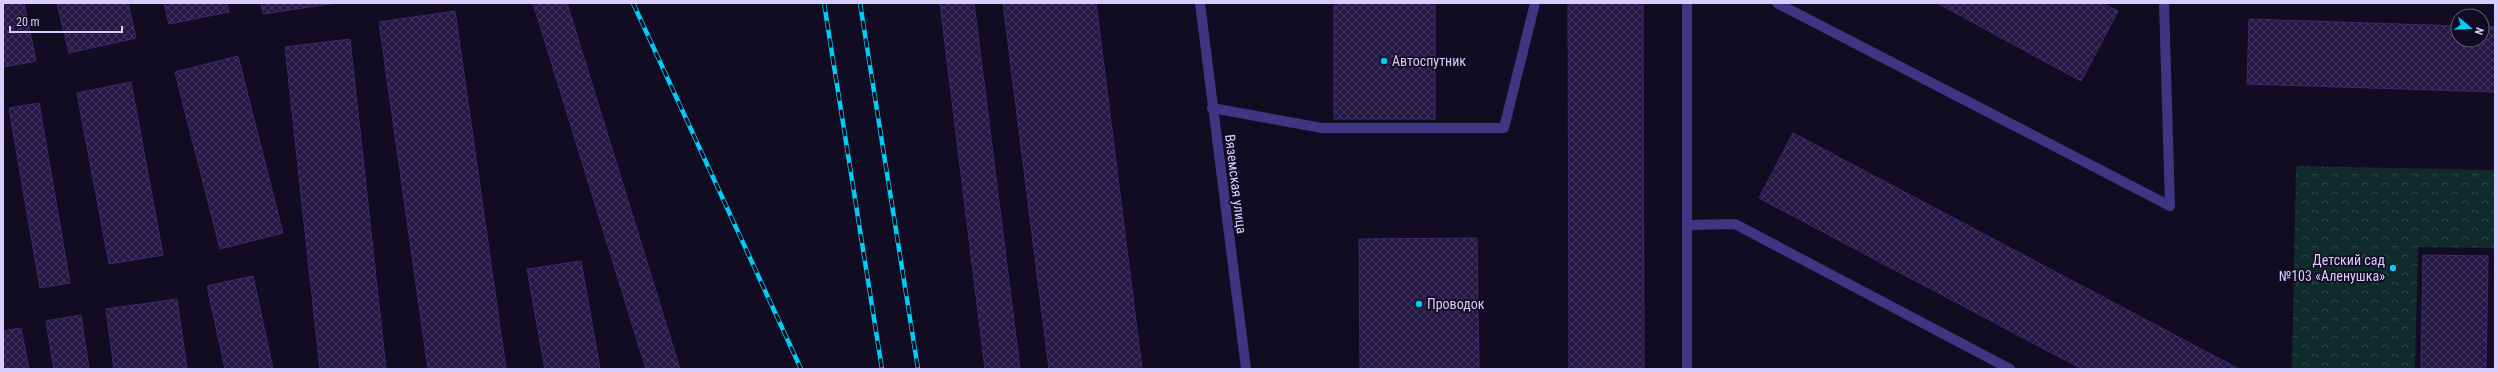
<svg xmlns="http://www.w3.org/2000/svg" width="2498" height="372" viewBox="0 0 2498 372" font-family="'Roboto Condensed',sans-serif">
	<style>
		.forest { fill: url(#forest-crowns) }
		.building { fill: url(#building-cross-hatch); stroke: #3c2871 }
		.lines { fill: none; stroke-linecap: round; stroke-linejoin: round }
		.minor { stroke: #3e3583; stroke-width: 10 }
		.rail-casing { stroke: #00cef8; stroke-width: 4.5 }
		.rail { stroke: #120c22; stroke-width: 3; stroke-dasharray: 9; stroke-linecap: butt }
		.poi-dot { fill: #00cef8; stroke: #120c22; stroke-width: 1.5 }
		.labels { text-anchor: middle; stroke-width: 3.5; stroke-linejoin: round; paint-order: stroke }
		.poi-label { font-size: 14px; fill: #d7cdff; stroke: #120c22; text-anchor: start }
		.street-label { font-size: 14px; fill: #d7cdff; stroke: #120c22 }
	</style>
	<defs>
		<pattern id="forest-crowns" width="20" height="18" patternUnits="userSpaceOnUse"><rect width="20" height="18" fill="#0f2b2c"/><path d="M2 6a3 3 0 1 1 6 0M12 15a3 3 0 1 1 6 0" fill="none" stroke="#31494c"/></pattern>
		<pattern id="building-cross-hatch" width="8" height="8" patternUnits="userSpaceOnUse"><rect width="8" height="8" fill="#241844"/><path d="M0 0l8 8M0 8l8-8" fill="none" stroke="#433860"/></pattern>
	</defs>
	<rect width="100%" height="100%" fill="#120c22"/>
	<polygon class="forest" points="2296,166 2495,170 2495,248 2418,247 2415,369 2292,369"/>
	<g class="building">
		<polygon points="3,3 24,3 36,61 3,67"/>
		<polygon points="57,3 128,3 136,38 69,53"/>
		<polygon points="164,3 227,3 229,12 169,24"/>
		<polygon points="261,3 336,3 263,14"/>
		<polygon points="533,3 567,3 680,369 646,369"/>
		<polygon points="940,3 974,3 1020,369 985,369"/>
		<polygon points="1003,3 1096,3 1142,369 1049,369"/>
		<rect x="1334" y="3" width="101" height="116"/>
		<polygon points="1568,3 1643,3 1644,369 1569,369"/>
		<polygon points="1937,3 2102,3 2118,11 2081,81"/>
		<polygon points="455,11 506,369 428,369 379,22"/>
		<polygon points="2249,19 2458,26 2458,40 2482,40 2482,26 2495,27 2495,92 2247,84"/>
		<polygon points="350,39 386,369 320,369 285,47"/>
		<polygon points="238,56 283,233 220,249 175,72"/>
		<polygon points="131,82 163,255 109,264 77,93"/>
		<polygon points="39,103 70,283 40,288 9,108"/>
		<polygon points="1793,133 2239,369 2082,369 1759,198"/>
		<polygon points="1477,238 1479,369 1360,369 1359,239"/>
		<polygon points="2423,255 2488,256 2486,369 2421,369"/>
		<polygon points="581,261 600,369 545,369 527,269"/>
		<polygon points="253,276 273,369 225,369 207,286"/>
		<polygon points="177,299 187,369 114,369 106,309"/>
		<polygon points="81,315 89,369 54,369 46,321"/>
		<polygon points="21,328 29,369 3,369 3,331"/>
	</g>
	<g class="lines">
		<g class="minor">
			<polyline points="1200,3 1246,369"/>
			<polyline points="1777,3 2170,206 2164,3"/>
			<polyline points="1212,108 1322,128 1504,128 1535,3"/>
			<polyline points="1688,225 1735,224 2010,369"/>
			<polyline points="1687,369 1687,3"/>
		</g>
		<g class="rail-casing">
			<g id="rail">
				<polyline points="633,3 801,369"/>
				<polyline points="824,3 882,369"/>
				<polyline points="860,3 918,369"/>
			</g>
		</g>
		<use href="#rail" class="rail"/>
	</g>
	<g class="poi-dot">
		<circle cx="1384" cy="61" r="4"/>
		<circle cx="2393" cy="268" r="4"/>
		<circle cx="1419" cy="304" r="4"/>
	</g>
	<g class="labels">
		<g class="poi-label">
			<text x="1392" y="66">Автоспутник</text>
			<text x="2385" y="265" text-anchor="end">Детский сад<tspan x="2385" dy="16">№103 «Аленушка»</tspan></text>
			<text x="1427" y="309">Проводок</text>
		</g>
		<g class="street-label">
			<text transform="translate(1236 184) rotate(83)" y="5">Вяземская улица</text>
		</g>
	</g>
	<rect width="2498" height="372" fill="none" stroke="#d7cdff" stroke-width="8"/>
	<g transform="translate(2470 28) rotate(109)"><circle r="19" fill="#120c22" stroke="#61597a"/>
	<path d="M0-3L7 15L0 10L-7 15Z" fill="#00cef8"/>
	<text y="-6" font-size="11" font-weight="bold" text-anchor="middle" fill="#d7cdff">N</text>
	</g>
	<path d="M10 26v6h112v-6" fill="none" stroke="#d7cdff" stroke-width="2"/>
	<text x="16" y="26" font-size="12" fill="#d7cdff" stroke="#120c22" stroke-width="3" paint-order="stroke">20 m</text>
</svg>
